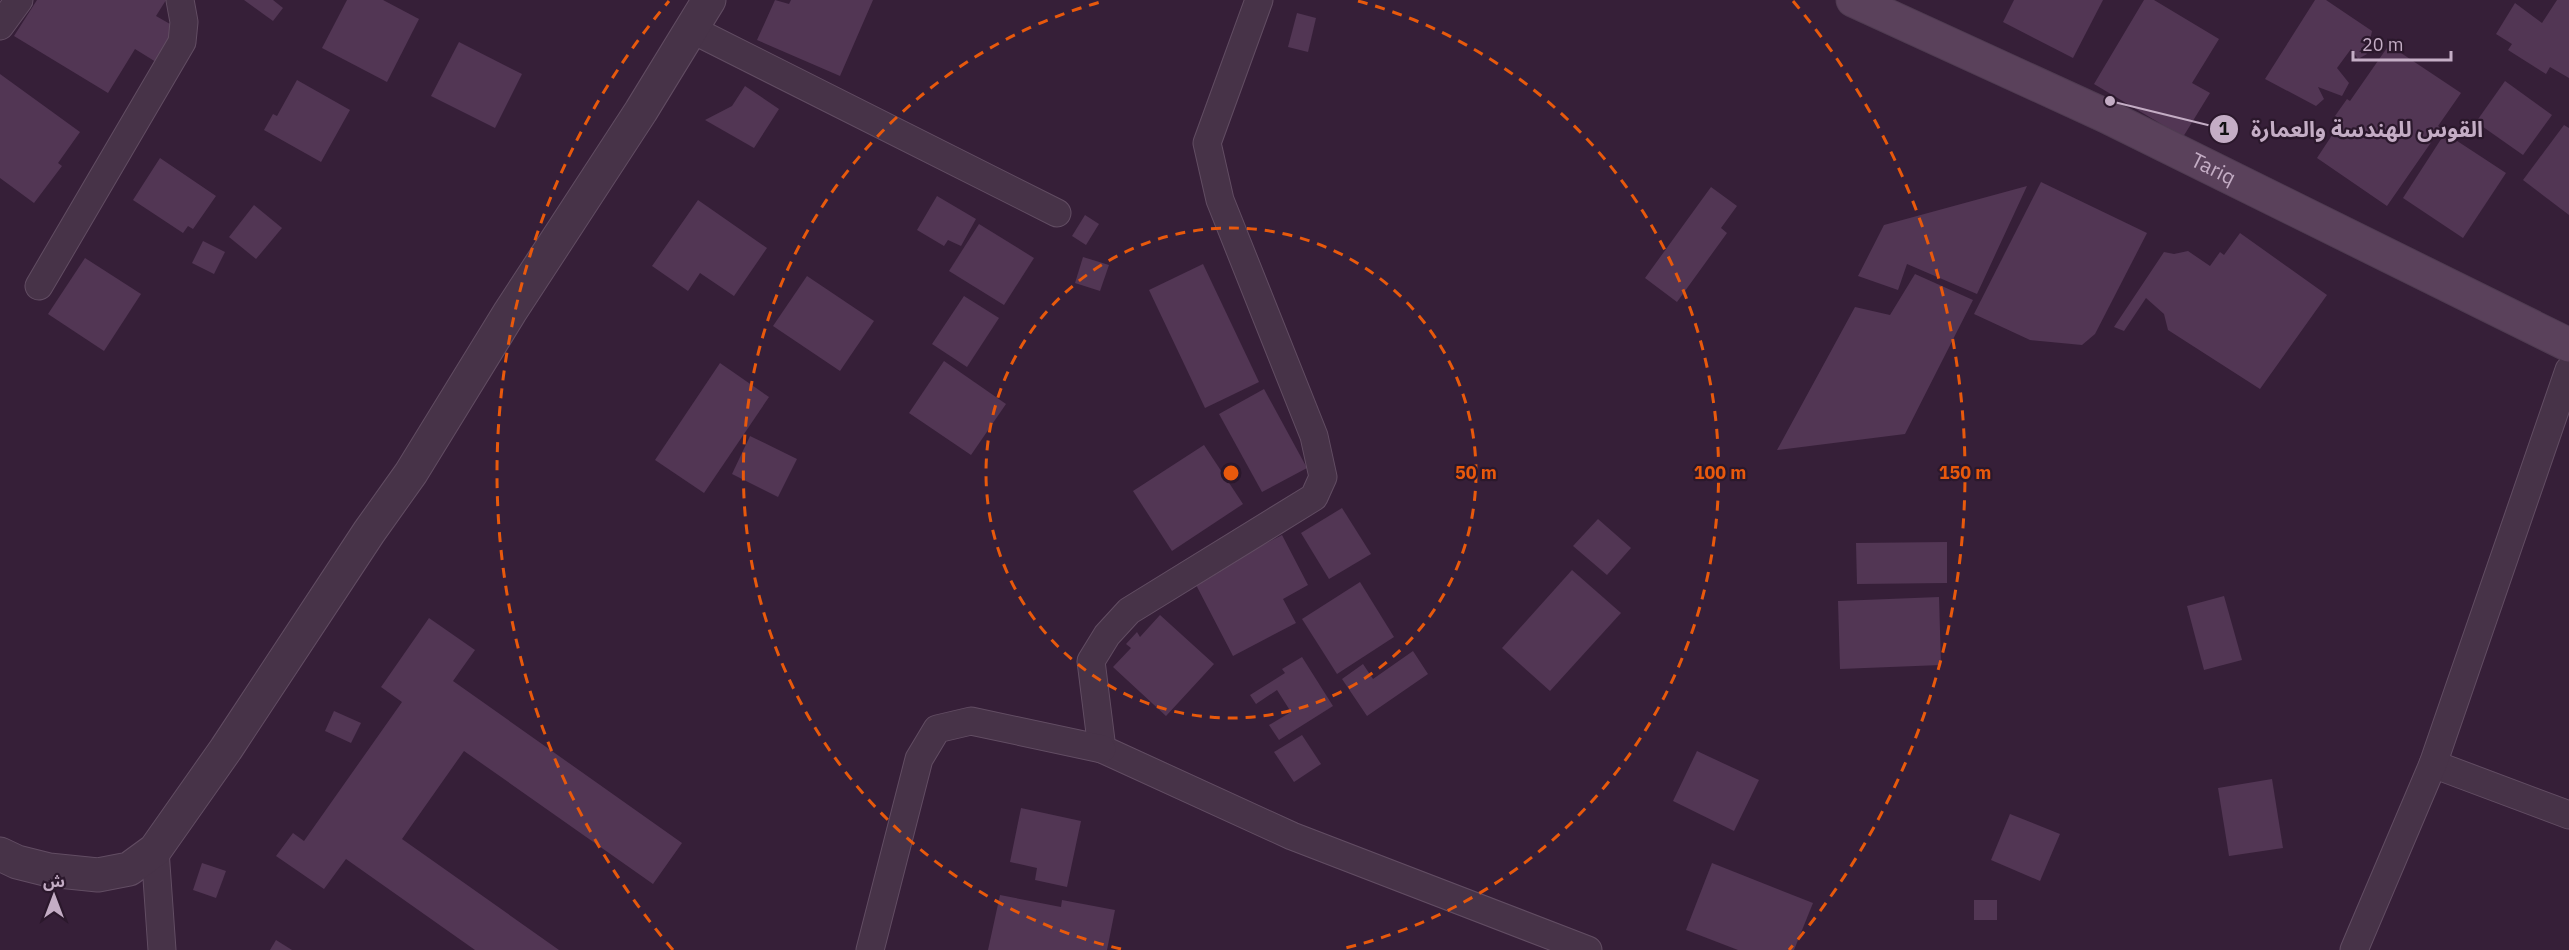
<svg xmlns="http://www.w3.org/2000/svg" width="2569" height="950" viewBox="0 0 2569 950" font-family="'IBM Plex Sans','Noto Sans Arabic',sans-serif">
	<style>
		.building { fill: #523654 }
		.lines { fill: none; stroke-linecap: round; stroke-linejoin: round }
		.minor-casing { stroke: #624d63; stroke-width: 29 }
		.tertiary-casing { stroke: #624d63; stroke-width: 35 }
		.secondary-casing { stroke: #503c52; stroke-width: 35 }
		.minor { stroke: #473348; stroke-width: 27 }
		.tertiary { stroke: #473348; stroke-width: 33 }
		.secondary { stroke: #5a415b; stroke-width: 33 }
		.ring { fill: none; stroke: #e8590c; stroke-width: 3; stroke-dasharray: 10 8 }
		.labels { text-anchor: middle; stroke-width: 4.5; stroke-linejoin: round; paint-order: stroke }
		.street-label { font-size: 21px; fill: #c4adc5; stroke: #2b182c }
		.centre { fill: #e8590c; stroke: #2b182c; stroke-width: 3 }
		.ring-label { font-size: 18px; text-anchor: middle; font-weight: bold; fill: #e8590c; stroke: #2b182c; stroke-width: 4.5; stroke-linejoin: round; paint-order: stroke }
		.leader { fill: none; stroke: #c4adc5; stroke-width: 2 }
		.callout-dot { fill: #c4adc5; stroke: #2b182c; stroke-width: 2 }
		.mark-label { font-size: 18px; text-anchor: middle; font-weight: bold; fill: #111 }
		.callout-label { font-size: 22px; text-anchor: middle; font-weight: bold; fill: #c4adc5; stroke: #2b182c; stroke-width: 4.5; stroke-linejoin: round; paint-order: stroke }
	</style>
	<rect width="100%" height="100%" fill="#361f38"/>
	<g class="building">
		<polygon points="37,0 166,0 156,16 177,28 156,62 135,49 108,93 14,36"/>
		<polygon points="244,0 273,0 283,8 273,21"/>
		<polygon points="347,0 383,0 419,19 387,82 322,48"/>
		<polygon points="775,0 789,4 791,0 873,0 840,76 757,40"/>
		<polygon points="2014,0 2103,0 2073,58 2003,22"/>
		<polygon points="2144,0 2154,0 2219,39 2192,83 2210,93 2183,137 2094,84"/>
		<polygon points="2315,0 2326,0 2372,31 2368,49 2364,49 2367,54 2358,59 2351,49 2337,68 2349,83 2342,96 2318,87 2324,99 2316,106 2265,79"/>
		<polygon points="2557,0 2569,0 2569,78 2550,67 2546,74 2508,50 2512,44 2496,34 2515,3 2542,23"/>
		<polygon points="1297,13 1316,18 1308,52 1288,47"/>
		<polygon points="459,42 522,74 495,128 431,96"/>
		<polygon points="2389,45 2461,93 2438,126 2441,128 2387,206 2317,158 2342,120 2335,116 2347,99 2350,101"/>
		<polygon points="0,74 80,132 58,163 62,166 34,203 0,178"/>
		<polygon points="297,80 350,110 321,162 264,130 273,114 277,116"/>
		<polygon points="2505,81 2552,115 2523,155 2476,122"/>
		<polygon points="745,86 779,109 754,148 705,120 732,106"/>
		<polygon points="2564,125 2569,128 2569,215 2523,180"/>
		<polygon points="2445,133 2506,173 2463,238 2403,198"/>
		<polygon points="160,158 216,196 193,229 188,226 183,233 133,200"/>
		<polygon points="2041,182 2147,233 2095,334 2082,345 2030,340 1974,314"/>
		<polygon points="2027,186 1977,294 1907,264 1898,290 1858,276 1884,225"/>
		<polygon points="1711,187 1737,206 1721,228 1727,233 1677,302 1645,278"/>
		<polygon points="937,196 976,219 961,246 948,240 944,246 917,230"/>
		<polygon points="698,200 767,248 734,296 700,273 688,291 652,266"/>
		<polygon points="254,205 282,228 256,259 229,237"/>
		<polygon points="1085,215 1099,224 1086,245 1072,236"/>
		<polygon points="979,224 1034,258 1004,305 949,271"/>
		<polygon points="2240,233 2327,295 2260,389 2168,330 2164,314 2146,298 2124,331 2114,327 2164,252 2174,254 2188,251 2210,266 2220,252 2224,255"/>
		<polygon points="203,241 225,252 214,274 192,263"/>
		<polygon points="1083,257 1109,265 1100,291 1075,283"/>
		<polygon points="85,258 141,294 104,351 48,314"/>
		<polygon points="1203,264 1259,382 1205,408 1149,290"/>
		<polygon points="1915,274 1973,300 1905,434 1777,450 1855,307 1890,315"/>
		<polygon points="807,276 874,321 840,371 773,326"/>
		<polygon points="964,296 999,318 967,367 932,344"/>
		<polygon points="944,361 1006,404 971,455 909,413"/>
		<polygon points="720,363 769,397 704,493 655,460"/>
		<polygon points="1264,389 1307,468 1262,492 1219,414"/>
		<polygon points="750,436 797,459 778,497 732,474"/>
		<polygon points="1204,445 1243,504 1172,551 1133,491"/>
		<polygon points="1342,508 1371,554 1329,579 1301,533"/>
		<polygon points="1598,519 1631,548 1607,575 1573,546"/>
		<polygon points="1282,535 1308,585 1283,599 1296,623 1233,656 1194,581"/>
		<polygon points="1947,542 1947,583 1857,584 1856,543"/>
		<polygon points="1572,570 1621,613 1550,691 1502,648"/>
		<polygon points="1360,582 1394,637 1337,674 1302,619"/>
		<polygon points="2224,596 2242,660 2204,670 2187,606"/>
		<polygon points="1939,597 1941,665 1840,669 1838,601"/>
		<polygon points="1160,615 1214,664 1166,716 1113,667 1131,648 1126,644 1137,632 1140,637"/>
		<polygon points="429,618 475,650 453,681 682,843 653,884 464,751 402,839 559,950 475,950 346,859 324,889 276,856 293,833 304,841 402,702 381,687"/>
		<polygon points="1413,651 1428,674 1367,716 1342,679 1363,664 1373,679"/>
		<polygon points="1302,657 1333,706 1279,740 1269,725 1291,712 1277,690 1256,704 1250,695 1285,673 1282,669"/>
		<polygon points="334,711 361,723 351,743 325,731"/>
		<polygon points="1302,735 1321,764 1294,782 1274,752"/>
		<polygon points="1697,751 1759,780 1734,831 1673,801"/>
		<polygon points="2272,779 2283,848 2229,856 2218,788"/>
		<polygon points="1021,808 1081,821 1067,887 1035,880 1037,868 1010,862"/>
		<polygon points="2010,814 2060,834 2040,881 1991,860"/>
		<polygon points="202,863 226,871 216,898 193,890"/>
		<polygon points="1712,863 1813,903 1794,950 1738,950 1686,930"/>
		<polygon points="1000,895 1061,907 1062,900 1115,910 1107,950 988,950"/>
		<rect x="1974" y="900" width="23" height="20"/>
		<polygon points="276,940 292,950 270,950"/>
	</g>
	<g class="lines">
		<g class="minor-casing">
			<g id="minor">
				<polyline points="1259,0 1207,143 1220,200 1314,436 1323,477 1314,497 1129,611 1107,635 1091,661 1102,749 1292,836 1588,950"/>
				<polyline points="0,26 19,0"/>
				<polyline points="691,29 1057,213"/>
				<polyline points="39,286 182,42 184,22 180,0"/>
				<polyline points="2433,764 2569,815"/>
				<polyline points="155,850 162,950"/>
				<polyline points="870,950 919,759 937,729 971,721 1102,749"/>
				<polyline points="2354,950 2433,764 2569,370"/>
			</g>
		</g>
		<g class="tertiary-casing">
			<polyline id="tertiary" points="0,854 17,862 49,870 98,875 129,869 155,850 226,749 369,532 411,473 510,312 641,111 709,0"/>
		</g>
		<g class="secondary-casing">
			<g id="secondary">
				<path id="s1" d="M 1853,0 L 2106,116 L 2569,345"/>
			</g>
		</g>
		<use href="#minor" class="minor"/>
		<use href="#tertiary" class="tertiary"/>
		<use href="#secondary" class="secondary"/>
	</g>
	<g class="ring">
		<circle cx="1231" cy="473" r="245"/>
		<path d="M1121 949A489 489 0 0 1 1104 1M1358 1A489 489 0 0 1 1341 949"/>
		<path d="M673 950A734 734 0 0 1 669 1M1793 1A734 734 0 0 1 1789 950"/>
	</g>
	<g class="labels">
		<g class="street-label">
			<text dy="7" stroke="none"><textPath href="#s1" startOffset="398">Tariq</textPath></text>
		</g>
	</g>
	<circle cx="1231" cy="473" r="9" class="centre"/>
	<g class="ring-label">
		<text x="1476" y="479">50 m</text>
		<text x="1720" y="479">100 m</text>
		<text x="1965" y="479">150 m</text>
	</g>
	<path class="leader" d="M2110 101L2224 129"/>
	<g class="callout-dot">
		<circle cx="2110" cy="101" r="6"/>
		<circle cx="2224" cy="129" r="15"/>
	</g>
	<g class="mark-label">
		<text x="2224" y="135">1</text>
	</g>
	<g class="callout-label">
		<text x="2367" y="137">القوس للهندسة والعمارة</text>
	</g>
	<g transform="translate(54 896)" stroke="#2b182c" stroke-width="4.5" paint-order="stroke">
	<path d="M0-4.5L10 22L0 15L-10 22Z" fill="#c4adc5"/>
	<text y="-9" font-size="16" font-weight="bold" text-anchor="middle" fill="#c4adc5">ش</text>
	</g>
	<path d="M2353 51v9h98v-9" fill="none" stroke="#c4adc5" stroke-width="3"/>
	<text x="2362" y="51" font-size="18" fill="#c4adc5" stroke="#2b182c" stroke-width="4.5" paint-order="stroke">20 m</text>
</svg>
